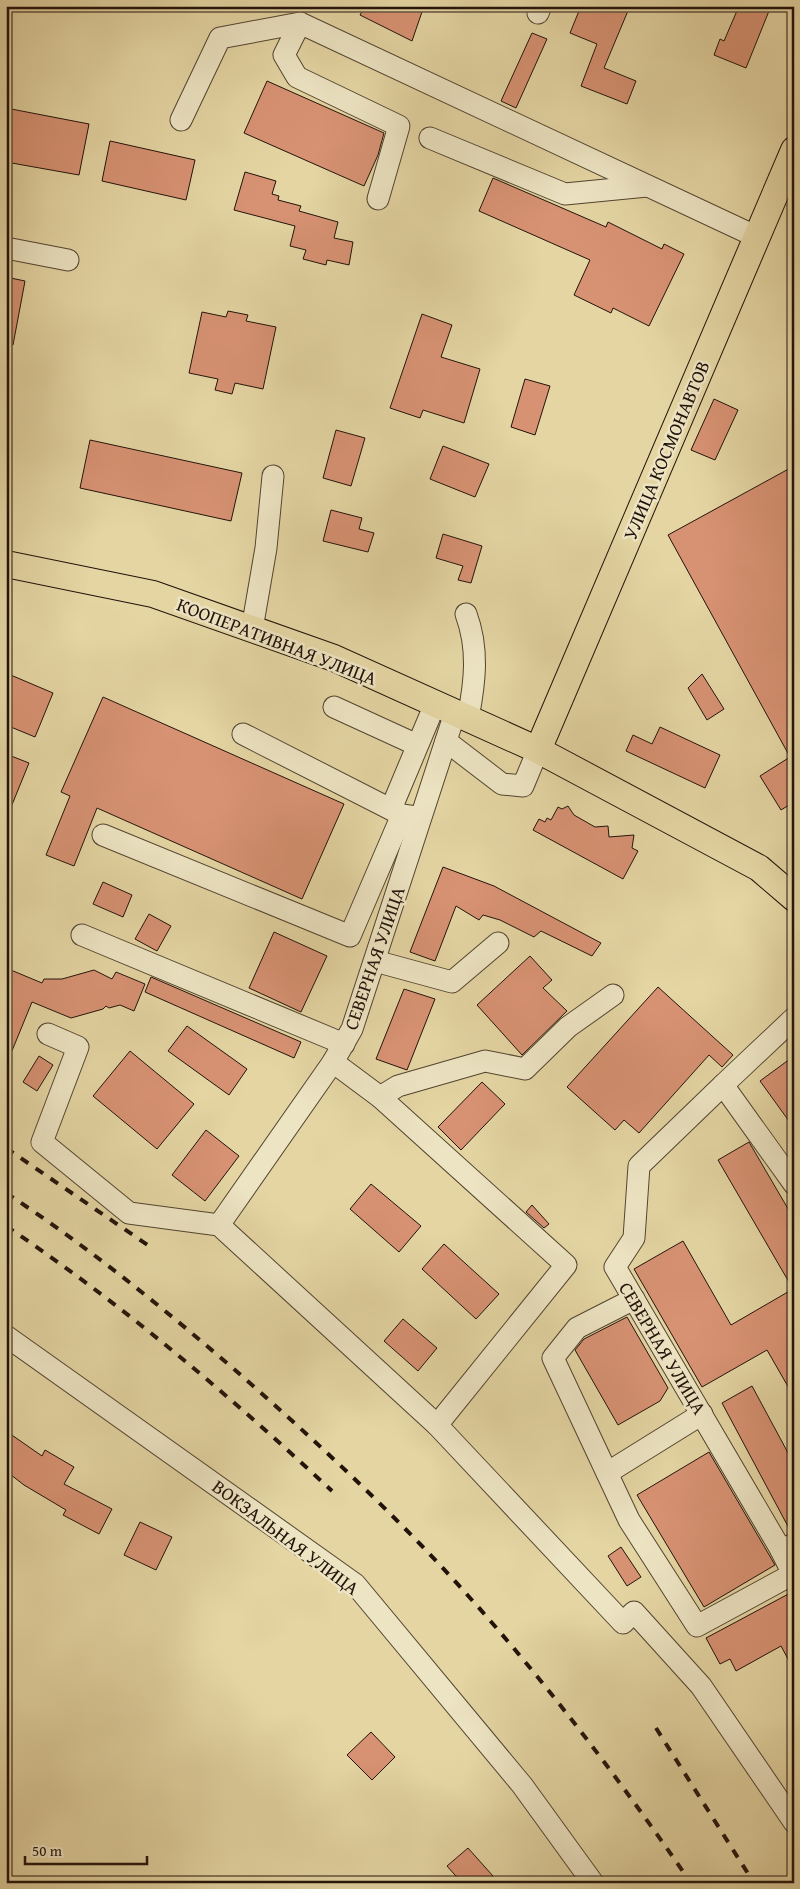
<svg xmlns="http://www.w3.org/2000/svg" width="800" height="1889" viewBox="0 0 800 1889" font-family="'Gentium Book Plus',serif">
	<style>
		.building { fill: #d79273; stroke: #22130a }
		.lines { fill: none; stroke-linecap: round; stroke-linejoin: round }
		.minor-casing { stroke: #524430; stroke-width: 23 }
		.major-casing { stroke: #22130a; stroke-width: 28 }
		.minor { stroke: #ede4c3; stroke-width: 21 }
		.major { stroke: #e4d5a3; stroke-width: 26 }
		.rail { stroke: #22130a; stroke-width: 4; stroke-dasharray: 9 9; stroke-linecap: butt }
		.labels { text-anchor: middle; stroke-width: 5; stroke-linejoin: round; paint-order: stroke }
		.street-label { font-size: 19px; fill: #22130a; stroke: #ede4c3 }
	</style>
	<rect width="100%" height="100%" fill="#e4d5a3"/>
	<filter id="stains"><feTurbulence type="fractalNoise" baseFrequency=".004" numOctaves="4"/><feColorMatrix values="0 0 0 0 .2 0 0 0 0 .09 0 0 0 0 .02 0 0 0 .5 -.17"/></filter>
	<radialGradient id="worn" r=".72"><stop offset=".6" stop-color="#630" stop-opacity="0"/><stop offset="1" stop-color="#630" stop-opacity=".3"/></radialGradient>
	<g class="building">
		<polygon points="365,6 424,6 412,41 360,15"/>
		<polygon points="581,6 630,6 604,68 636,81 627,104 581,86 597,44 570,33"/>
		<polygon points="739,6 771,6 746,68 714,55 720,39 724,41"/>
		<polygon points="532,33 547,39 516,108 501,101"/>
		<polygon points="267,81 384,133 378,155 364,186 244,133"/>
		<polygon points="6,108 89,124 79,175 6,162"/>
		<polygon points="110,141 195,160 186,200 102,181"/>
		<polygon points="245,172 276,181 272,194 279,196 278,200 301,206 299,211 338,222 334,238 353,242 349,265 327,260 326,265 303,259 306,250 290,246 295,226 234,210"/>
		<polygon points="493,178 606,227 608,222 662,249 664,244 684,254 649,326 613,308 611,313 574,295 590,260 479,211"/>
		<polygon points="6,277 25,281 13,345 6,344"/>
		<polygon points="228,311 248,315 246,321 276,327 263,389 235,383 232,394 215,390 218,379 189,373 202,312 226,317"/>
		<polygon points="422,314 452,325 441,357 480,369 464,423 423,410 420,418 390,408"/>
		<polygon points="525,379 550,386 535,435 511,427"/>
		<polygon points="714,399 738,410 715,460 691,450"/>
		<polygon points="336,430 365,438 351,486 323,478"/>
		<polygon points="90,440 242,473 231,521 80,488"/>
		<polygon points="443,446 489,464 475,497 430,479"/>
		<polygon points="794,466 794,802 781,810 760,776 790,757 668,535"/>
		<polygon points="331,510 362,518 359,529 374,533 368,552 323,541"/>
		<polygon points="443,534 482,546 471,583 458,580 463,566 436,558"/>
		<polygon points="6,673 53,693 35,737 6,725"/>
		<polygon points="702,674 724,709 707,720 688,688"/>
		<polygon points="103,697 344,804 302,899 97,808 74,866 46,855 70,796 61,792"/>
		<polygon points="660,727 720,755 705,788 626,751 633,735 652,744"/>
		<polygon points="6,754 29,763 7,817 6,817"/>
		<polygon points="568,806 574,815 595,827 608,826 609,837 634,835 632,848 638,851 623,879 533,830 539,819 545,822 547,818 551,820 558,807 562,809"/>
		<polygon points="443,867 494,886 601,943 592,956 541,931 534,937 500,920 483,915 479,920 456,906 435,961 410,952"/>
		<polygon points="103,882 132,895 123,917 93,904"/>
		<polygon points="149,914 171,926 157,951 135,939"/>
		<polygon points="274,932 327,956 301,1012 249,988"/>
		<polygon points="530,956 552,980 543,988 567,1011 522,1055 477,1005"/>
		<polygon points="6,968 42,983 44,979 62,979 94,970 112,979 116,972 145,984 134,1011 120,1005 109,1008 106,1006 103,1009 71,1018 32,1002 7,1063"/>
		<polygon points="151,977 301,1042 294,1058 145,992"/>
		<polygon points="658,987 733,1055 722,1067 709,1055 639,1133 624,1120 615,1130 567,1087"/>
		<polygon points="404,989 435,999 407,1070 376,1059"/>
		<polygon points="187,1026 247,1069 229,1095 168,1051"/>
		<polygon points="130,1051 194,1104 157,1149 93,1096"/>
		<polygon points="39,1056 53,1065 37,1091 23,1082"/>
		<polygon points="794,1056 794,1128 760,1081"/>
		<polygon points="482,1082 505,1104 461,1150 438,1127"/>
		<polygon points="206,1130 239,1156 205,1201 172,1175"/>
		<polygon points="749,1142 794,1219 794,1397 767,1350 702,1387 634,1269 683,1241 731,1325 793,1289 718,1160"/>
		<polygon points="371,1184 421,1226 399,1252 350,1209"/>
		<polygon points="532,1205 549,1224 544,1228 526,1212"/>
		<polygon points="444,1244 499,1294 476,1319 422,1269"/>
		<polygon points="627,1317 668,1388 660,1401 618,1425 575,1350 584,1339"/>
		<polygon points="403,1319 437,1348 418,1371 384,1341"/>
		<polygon points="752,1386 794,1464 794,1532 791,1532 722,1403"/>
		<polygon points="6,1431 42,1456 45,1450 74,1467 64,1484 112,1509 99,1534 63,1515 66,1510 24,1485 6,1471"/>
		<polygon points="709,1452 775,1565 704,1607 637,1495"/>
		<polygon points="140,1522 172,1537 156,1570 124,1555"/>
		<polygon points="621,1547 641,1577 627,1586 608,1556"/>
		<polygon points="794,1591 794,1670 781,1646 736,1671 730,1659 720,1664 706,1638"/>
		<polygon points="371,1732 395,1757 372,1780 347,1755"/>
		<polygon points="468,1848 493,1876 485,1883 462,1883 447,1866"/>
	</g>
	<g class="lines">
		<g class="minor-casing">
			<g id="minor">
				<polyline points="538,13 541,6"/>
				<polyline points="300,23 284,55 297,77 399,126 378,199"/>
				<polyline points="181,120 220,38 300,23 757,237"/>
				<polyline points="430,138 565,194 647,186"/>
				<polyline points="6,248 68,260"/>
				<path d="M 466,614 C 479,649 475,682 468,718"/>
				<polyline points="252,629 266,548 273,476"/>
				<polyline points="334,707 417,745"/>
				<polyline points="243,734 402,815 416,817"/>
				<polyline points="446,741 502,784 523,786 538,750"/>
				<polyline points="391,809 435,704"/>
				<polyline points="103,835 350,936 402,815"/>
				<polyline points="82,935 344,1044"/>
				<polyline points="375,961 452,982 498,943"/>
				<polyline points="794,1018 723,1085 794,1184"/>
				<polyline points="48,1034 78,1047 42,1142 129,1213 219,1225 437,1425 566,1265 380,1097"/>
				<polyline points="333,1062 380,1097 398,1086 485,1061 525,1069 568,1027 613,995"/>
				<polyline points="723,1085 639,1166 634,1238 615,1267 781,1550 794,1544"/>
				<polyline points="219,1225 333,1062 352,1029 455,713"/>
				<polyline points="634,1299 577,1328 553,1358 629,1520 697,1626 793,1574 781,1550"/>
				<polyline points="6,1336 355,1584 522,1785 593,1883"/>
				<polyline points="437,1425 623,1623 634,1612 701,1686 794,1822"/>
				<polyline points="607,1473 702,1414"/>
			</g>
		</g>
		<g class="major-casing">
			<g id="major">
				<polyline points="6,564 153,594 334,658 538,750 759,868 794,898"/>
				<polyline points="538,750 794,150"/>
			</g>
		</g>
		<use href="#minor" class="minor"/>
		<use href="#major" class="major"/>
		<g class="rail">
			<polyline points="6,1148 152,1248"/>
			<path d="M 6,1193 C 87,1246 162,1307 235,1370 C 299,1426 362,1484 421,1545 C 521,1649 609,1764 691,1883"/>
			<path d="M 6,1226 C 122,1304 230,1396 332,1491"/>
			<polyline points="656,1728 754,1883"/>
		</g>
	</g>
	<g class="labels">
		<g class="street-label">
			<text transform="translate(666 450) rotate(-67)" y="7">УЛИЦА КОСМОНАВТОВ</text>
			<text transform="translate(277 641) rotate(21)" y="7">КООПЕРАТИВНАЯ УЛИЦА</text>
			<text transform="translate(374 958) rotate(-71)" y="7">СЕВЕРНАЯ УЛИЦА</text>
			<text transform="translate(663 1348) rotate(59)" y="7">СЕВЕРНАЯ УЛИЦА</text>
			<text transform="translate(286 1537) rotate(37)" y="7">ВОКЗАЛЬНАЯ УЛИЦА</text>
		</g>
	</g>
	<rect width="800" height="1889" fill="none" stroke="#e4d5a3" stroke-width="25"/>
	<rect x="8" y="8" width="785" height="1874" fill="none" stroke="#22130a" stroke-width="2.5"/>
	<rect x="12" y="12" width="775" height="1864" fill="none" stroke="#22130a"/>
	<path d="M25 1856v8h122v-8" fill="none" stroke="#22130a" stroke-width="2.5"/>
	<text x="32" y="1856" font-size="15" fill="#22130a" stroke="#ede4c3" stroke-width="4" paint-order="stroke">50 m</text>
	<rect width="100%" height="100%" filter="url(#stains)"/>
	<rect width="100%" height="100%" fill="url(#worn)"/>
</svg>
